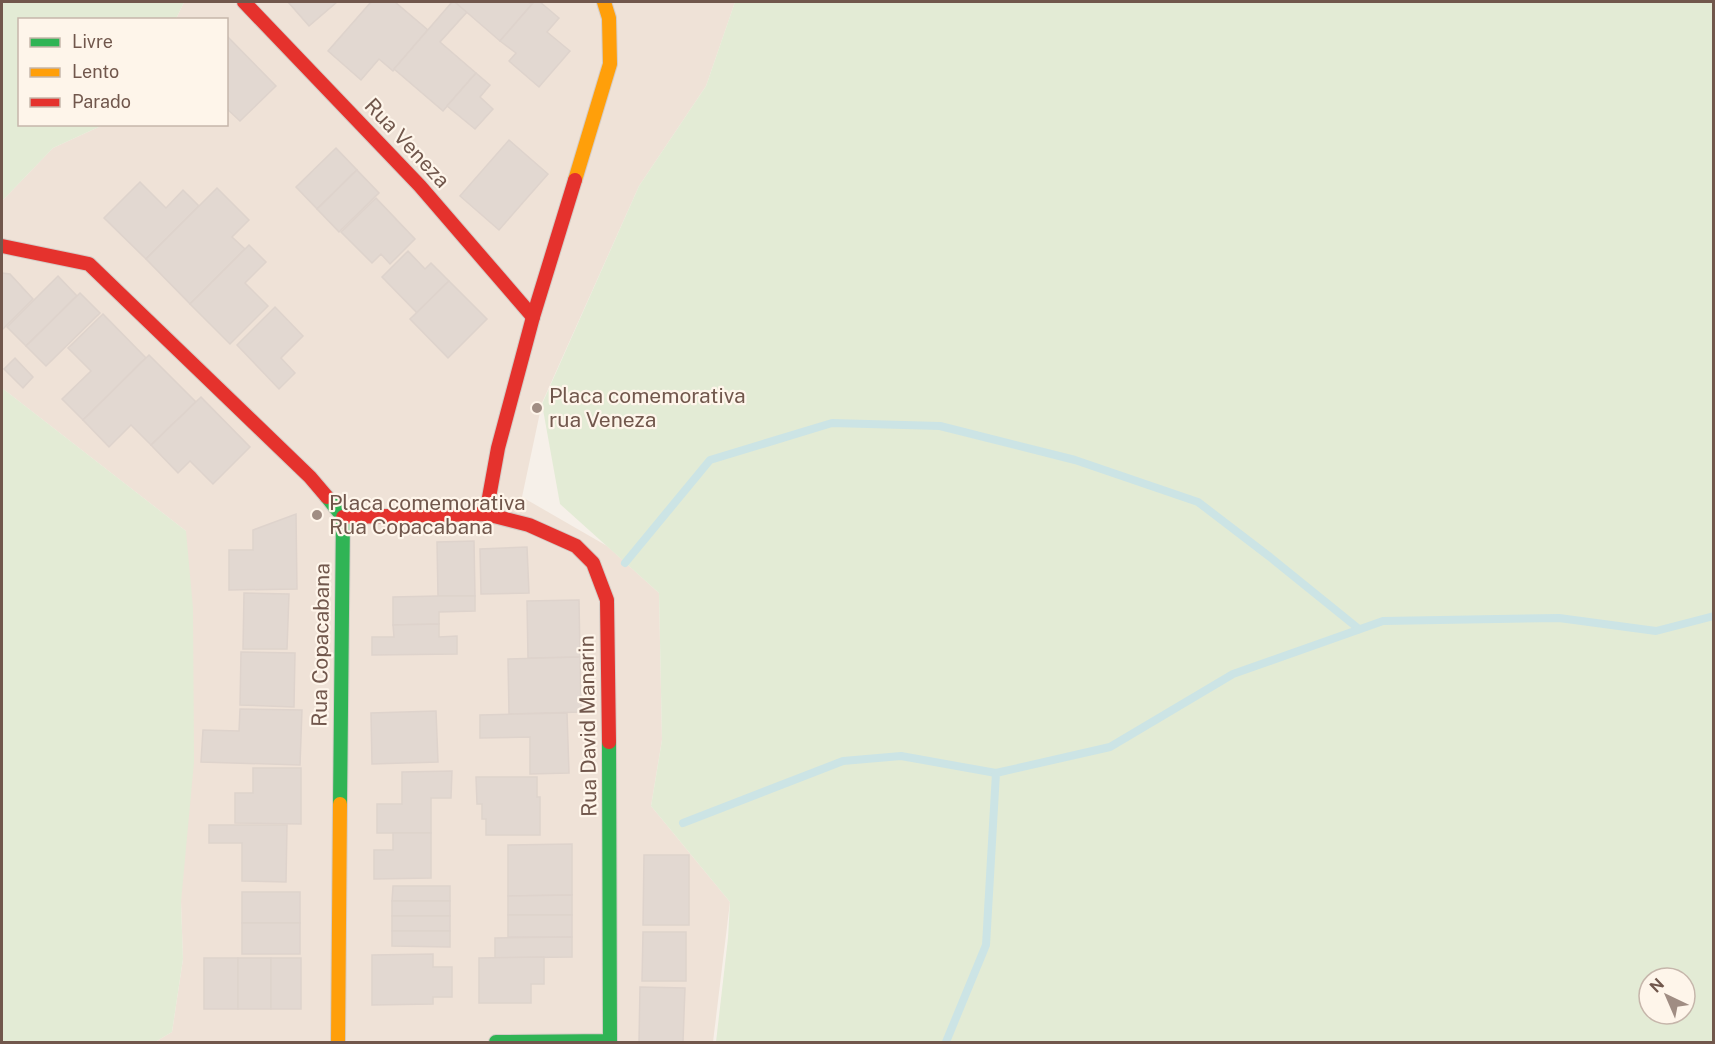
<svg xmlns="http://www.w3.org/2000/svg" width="1715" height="1044" viewBox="0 0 1715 1044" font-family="'Public Sans',sans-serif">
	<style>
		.residential { fill: #efe2d7 }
		.green { fill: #e3ebd5; fill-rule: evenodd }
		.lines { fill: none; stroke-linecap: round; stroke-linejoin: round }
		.stream { stroke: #cce4e5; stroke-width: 8 }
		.building { fill: #e2d8d1; stroke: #ded3cc; stroke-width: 1.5 }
		.fast-casing { stroke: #d4ccc6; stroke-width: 16 }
		.slow-casing { stroke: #d4ccc6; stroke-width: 16 }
		.jam-casing { stroke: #d4ccc6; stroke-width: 16 }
		.fast { stroke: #30b455; stroke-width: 14 }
		.slow { stroke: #ff9f0a; stroke-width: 14 }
		.jam { stroke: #e5322d; stroke-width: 14 }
		.poi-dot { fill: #a08d83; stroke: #fef5ea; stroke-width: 2 }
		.labels { text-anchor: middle; stroke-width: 4.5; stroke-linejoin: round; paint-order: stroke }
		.street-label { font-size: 21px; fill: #71574c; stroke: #fef5ea }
		.poi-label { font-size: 21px; fill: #71574c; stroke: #fef5ea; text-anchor: start }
	</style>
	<rect width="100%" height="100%" fill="#f6f0e9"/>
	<polygon class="residential" points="184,2 735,2 706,86 639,186 542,403 522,497 607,546 659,593 662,740 651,806 730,902 713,1042 155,1042 172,1032 183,959 181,902 186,531 2,388 2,201 53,148 103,125 226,124 226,20 176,19"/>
	<g class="green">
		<polygon points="2,2 184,2 176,19 20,20 20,124 103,125 53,148 2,201"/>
		<path d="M 735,2 L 1713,2 L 1713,1042 L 716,1042 L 728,938 L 730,902 L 651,806 L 662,740 L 659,593 L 560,504 L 542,404 L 639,186 L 706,86 ZM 1649,978 L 1685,978 L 1685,1014 L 1649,1014 Z"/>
		<polygon points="2,388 186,531 193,608 194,762 181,902 183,959 172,1032 155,1042 2,1042"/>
	</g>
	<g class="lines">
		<g class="stream">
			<polyline points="625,563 710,460 832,423 940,426 1075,460 1198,502 1270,557 1359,629"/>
			<polyline points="683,823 843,761 901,756 996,773"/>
			<polyline points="946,1042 986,945 996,773 1110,747 1233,674 1383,621 1559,618 1656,631 1714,616"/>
		</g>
	</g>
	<g class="building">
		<polygon points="288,2 337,2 309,26"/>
		<polygon points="371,2 395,2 428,30 393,71 379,59 361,80 328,51"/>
		<polygon points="452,2 455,2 467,12 440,42 476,73 443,111 394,69"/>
		<polygon points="455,2 528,2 532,4 500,41"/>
		<polygon points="534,2 540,2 559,18 547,32 570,51 539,87 509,61 516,53 500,41"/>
		<polygon points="226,35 276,86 240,121 226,108"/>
		<polygon points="476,73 490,85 480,97 493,109 475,129 447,106"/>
		<polygon points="509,140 548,174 499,230 460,196"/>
		<polygon points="336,148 357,170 317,209 296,187"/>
		<polygon points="357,170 379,193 339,232 317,209"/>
		<polygon points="140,182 166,208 183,190 199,206 146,259 104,218"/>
		<polygon points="217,188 249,220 232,237 245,249 190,304 146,259"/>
		<polygon points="376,198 415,239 390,264 381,254 372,263 341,232"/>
		<polygon points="249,245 266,262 245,283 268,306 230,344 190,304"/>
		<polygon points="408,251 425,269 431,263 449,281 417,313 382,277"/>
		<polygon points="2,273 10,274 33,299 2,330"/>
		<polygon points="58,276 77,296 26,346 7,327"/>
		<polygon points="449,281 487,319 448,358 410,319"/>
		<polygon points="80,293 100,313 46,366 26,346"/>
		<polygon points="275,307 303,336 281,358 295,373 279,389 237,345"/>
		<polygon points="103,314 146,358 83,420 62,399 91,371 68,348"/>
		<polygon points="149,355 196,402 151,445 131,425 109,447 83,420"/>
		<polygon points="15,358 33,377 23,388 4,369"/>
		<polygon points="201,397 250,447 213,484 190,461 178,473 151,445"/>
		<polygon points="296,514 297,589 229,590 229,550 253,550 253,530"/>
		<polygon points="474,541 475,596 438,596 437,542"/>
		<polygon points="527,547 529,593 481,594 480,549"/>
		<polygon points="244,593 289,594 287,649 243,649"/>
		<polygon points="438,596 475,596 475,611 439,612 439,624 393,625 393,597"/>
		<polygon points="579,600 580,657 528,658 527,601"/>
		<polygon points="439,624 439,637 457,636 457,654 372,655 372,637 394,637 393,625"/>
		<polygon points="241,652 295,653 294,707 240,705"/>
		<polygon points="580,657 581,712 509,714 508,659"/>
		<polygon points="240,709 302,710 300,765 201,762 203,730 239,731"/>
		<polygon points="436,711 438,762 372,764 371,713"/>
		<polygon points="567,713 569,773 530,774 530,737 480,738 480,715"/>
		<polygon points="253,768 301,768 301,824 235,823 235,793 253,793"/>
		<polygon points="452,771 451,798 431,798 431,833 377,833 377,804 402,804 402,772"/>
		<polygon points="476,777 537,777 537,797 540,797 540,835 486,835 486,819 482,819 482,804 477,804"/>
		<polygon points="209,825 287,825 286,882 242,881 242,843 209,843"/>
		<polygon points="393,833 431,833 431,878 374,879 374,850 393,850"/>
		<polygon points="572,844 572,895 508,896 508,845"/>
		<polygon points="644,855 689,855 689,925 643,925"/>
		<polygon points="393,886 450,886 450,901 392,901"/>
		<rect x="242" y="892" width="58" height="31"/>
		<polygon points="572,895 572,915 508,915 508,896"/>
		<rect x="392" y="901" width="58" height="15"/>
		<rect x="508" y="915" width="64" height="22"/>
		<rect x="392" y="916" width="58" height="15"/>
		<rect x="242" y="923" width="58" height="31"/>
		<polygon points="392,931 450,931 450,947 392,946"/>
		<polygon points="643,932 686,932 686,981 642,981"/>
		<polygon points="572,937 572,957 495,958 495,938"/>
		<polygon points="433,954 433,967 452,967 452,997 433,997 433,1004 372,1005 372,955"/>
		<polygon points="544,957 544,984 531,984 531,1003 479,1003 479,958"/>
		<rect x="204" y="958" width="34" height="51"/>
		<rect x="238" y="958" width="33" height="51"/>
		<rect x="271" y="958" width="30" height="51"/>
		<polygon points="640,987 685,988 683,1042 639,1042"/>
	</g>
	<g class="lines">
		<g class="fast-casing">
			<g id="fast">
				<polyline points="327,497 343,517 340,804"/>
				<polyline points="496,1042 610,1041 609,742"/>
			</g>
		</g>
		<g class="slow-casing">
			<g id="slow">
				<polyline points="575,180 610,64 609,18 604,2"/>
				<polyline points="338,1042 340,804"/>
			</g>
		</g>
		<g class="jam-casing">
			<g id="jam">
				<polyline points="244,2 420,186 533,317"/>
				<polyline points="2,246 89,264 310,477 327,497"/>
				<polyline points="486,514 498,448 533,317 575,180"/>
				<polyline points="343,517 486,514 529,525 576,546 593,563 607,600 609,742"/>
			</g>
		</g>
		<use href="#fast" class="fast"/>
		<use href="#slow" class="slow"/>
		<use href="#jam" class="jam"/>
	</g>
	<g class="poi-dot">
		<circle cx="537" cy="408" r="6"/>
		<circle cx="317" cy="515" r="6"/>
	</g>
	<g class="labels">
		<g class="street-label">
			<text transform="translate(407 143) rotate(47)" y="7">Rua Veneza</text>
			<text transform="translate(321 645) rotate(-89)" y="7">Rua Copacabana</text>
			<text transform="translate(588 726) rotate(-91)" y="7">Rua David Manarin</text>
		</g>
		<g class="poi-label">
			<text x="549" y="403">Placa comemorativa<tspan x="549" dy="24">rua Veneza</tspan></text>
			<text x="329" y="510">Placa comemorativa<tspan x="329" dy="24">Rua Copacabana</tspan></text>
		</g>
	</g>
	<rect width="1715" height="1044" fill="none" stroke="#71574c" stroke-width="6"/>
	<rect x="18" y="18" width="210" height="108" fill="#fef5ea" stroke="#c6b6ab" stroke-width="1.5"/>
	<rect x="30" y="38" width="30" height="9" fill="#30b455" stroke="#c6b6ab" stroke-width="1.5"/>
	<text x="72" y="48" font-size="18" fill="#71574c">Livre</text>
	<rect x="30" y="68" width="30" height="9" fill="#ff9f0a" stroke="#c6b6ab" stroke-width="1.5"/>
	<text x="72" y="78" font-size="18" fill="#71574c">Lento</text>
	<rect x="30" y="98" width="30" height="9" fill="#e5322d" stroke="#c6b6ab" stroke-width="1.5"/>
	<text x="72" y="108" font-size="18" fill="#71574c">Parado</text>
	<g transform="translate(1667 996) rotate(316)"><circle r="28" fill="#fef5ea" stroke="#c6b6ab" stroke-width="1.5"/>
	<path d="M0-4.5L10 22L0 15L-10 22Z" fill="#a08d83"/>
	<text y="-9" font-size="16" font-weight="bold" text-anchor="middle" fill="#71574c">N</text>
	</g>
</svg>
